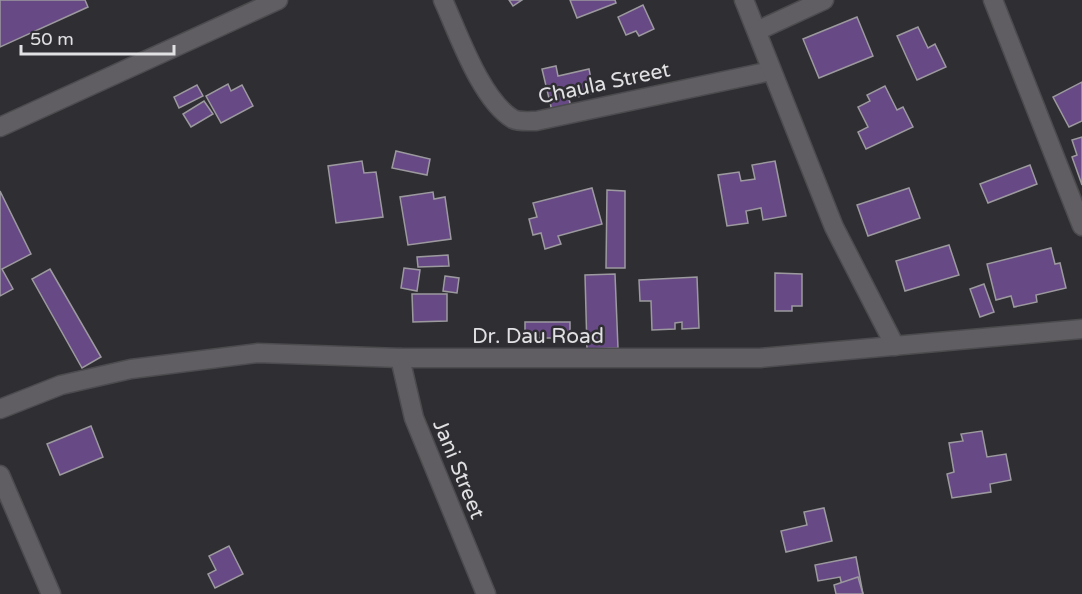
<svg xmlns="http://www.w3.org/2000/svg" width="1082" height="594" viewBox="0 0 1082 594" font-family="'Varela Round',sans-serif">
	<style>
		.building { fill: #674a85; stroke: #9c9a9f; stroke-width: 1.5 }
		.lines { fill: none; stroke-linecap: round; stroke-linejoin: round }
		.street-casing { stroke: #4c4b4e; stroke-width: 21 }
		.secondary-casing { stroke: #4c4b4e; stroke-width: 21 }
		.street { stroke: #605e63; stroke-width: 18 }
		.secondary { stroke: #605e63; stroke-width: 18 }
		.labels { text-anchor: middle; stroke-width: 5; stroke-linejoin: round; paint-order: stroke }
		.street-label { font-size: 21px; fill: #e1e0e3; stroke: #2f2e32 }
	</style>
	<rect width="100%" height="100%" fill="#2f2e32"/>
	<g class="building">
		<polygon points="0,0 85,0 88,7 0,47"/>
		<polygon points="509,0 522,0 513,6"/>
		<polygon points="570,0 615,0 616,3 577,18"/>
		<polygon points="643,5 654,29 639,36 636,31 626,35 618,17"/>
		<polygon points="857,17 873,56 819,78 803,39"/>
		<polygon points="918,27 928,48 935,44 946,67 917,80 897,36"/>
		<polygon points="556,66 558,76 589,69 594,93 569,99 571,107 552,111 542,69"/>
		<polygon points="1082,82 1082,121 1069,127 1053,97"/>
		<polygon points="228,84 231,91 242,85 253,106 221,123 206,96"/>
		<polygon points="197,85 203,96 179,108 174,97"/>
		<polygon points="885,86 897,110 903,107 913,127 866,149 858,132 868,127 858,107 870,101 867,95"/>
		<polygon points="204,101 213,114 191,127 183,114"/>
		<polygon points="1082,137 1082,185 1072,157 1077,155 1072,140"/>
		<polygon points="396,151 430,159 427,175 392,168"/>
		<polygon points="362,161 364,173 376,172 383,217 336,223 328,166"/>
		<polygon points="775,161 786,216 763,220 761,208 746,211 748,223 727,226 718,175 739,172 741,181 755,179 752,165"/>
		<polygon points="1030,165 1037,184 988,203 980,184"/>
		<polygon points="592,188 602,224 558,236 561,244 545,249 541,233 533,235 529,219 537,217 533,203"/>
		<polygon points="909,188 920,218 868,236 857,205"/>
		<polygon points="607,190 625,191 625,268 606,268"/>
		<polygon points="0,191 31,254 2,269 13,289 0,296"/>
		<polygon points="433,192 434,199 445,197 451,239 408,245 400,197"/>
		<polygon points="949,245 959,275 905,291 896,261"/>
		<polygon points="1051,248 1055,264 1060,263 1066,288 1036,295 1037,302 1014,307 1011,296 996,300 987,264"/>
		<polygon points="448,255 449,266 418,267 417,257"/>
		<polygon points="404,268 420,270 417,291 401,288"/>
		<polygon points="50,269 101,357 82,368 32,279"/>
		<polygon points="775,273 802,274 802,306 792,306 792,311 775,311"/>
		<polygon points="615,274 618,348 587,349 585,275"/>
		<polygon points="445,276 459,278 457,293 443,291"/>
		<polygon points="697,277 699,328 682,329 682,322 675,323 675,329 652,330 651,301 640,301 639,280"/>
		<polygon points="984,284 994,312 980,317 970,289"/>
		<polygon points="412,294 447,294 447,321 413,322"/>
		<rect x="525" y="322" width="45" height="16"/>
		<polygon points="91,426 103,457 60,475 47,444"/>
		<polygon points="982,431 987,457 1006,454 1011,480 990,484 991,492 952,498 947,474 954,472 949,443 963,441 961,434"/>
		<polygon points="824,508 832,541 786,552 781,531 807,525 804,512"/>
		<polygon points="229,546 243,574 215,588 208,574 216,570 209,556"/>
		<polygon points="856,557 863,594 844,594 840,577 818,581 815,565"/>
		<polygon points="858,577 863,594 836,594 834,585"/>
	</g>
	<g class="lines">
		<g class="street-casing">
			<g id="street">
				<path d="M 443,0 C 458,33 481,100 513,119 C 519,122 529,121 536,121 L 771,71"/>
				<polyline points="744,0 834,227 895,346"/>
				<polyline points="993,0 1082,226"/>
				<polyline points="757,31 824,0"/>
				<polyline points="0,127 278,0"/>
				<polyline points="400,358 414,418 486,594"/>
				<polyline points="0,409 61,385 131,369 258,353 400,358 760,358 1082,329"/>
			</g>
		</g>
		<g class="secondary-casing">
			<polyline id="secondary" points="0,475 51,594"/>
		</g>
		<use href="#street" class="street"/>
		<use href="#secondary" class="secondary"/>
	</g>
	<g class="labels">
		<g class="street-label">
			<text transform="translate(604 83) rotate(-12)" y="7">Chaula Street</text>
			<text x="538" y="343">Dr. Dau Road</text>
			<text transform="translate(459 469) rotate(68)" y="7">Jani Street</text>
		</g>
	</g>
	<path d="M21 45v9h153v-9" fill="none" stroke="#e1e0e3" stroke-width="3"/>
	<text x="30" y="45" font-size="18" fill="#e1e0e3" stroke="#2f2e32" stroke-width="4.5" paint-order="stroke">50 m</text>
</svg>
